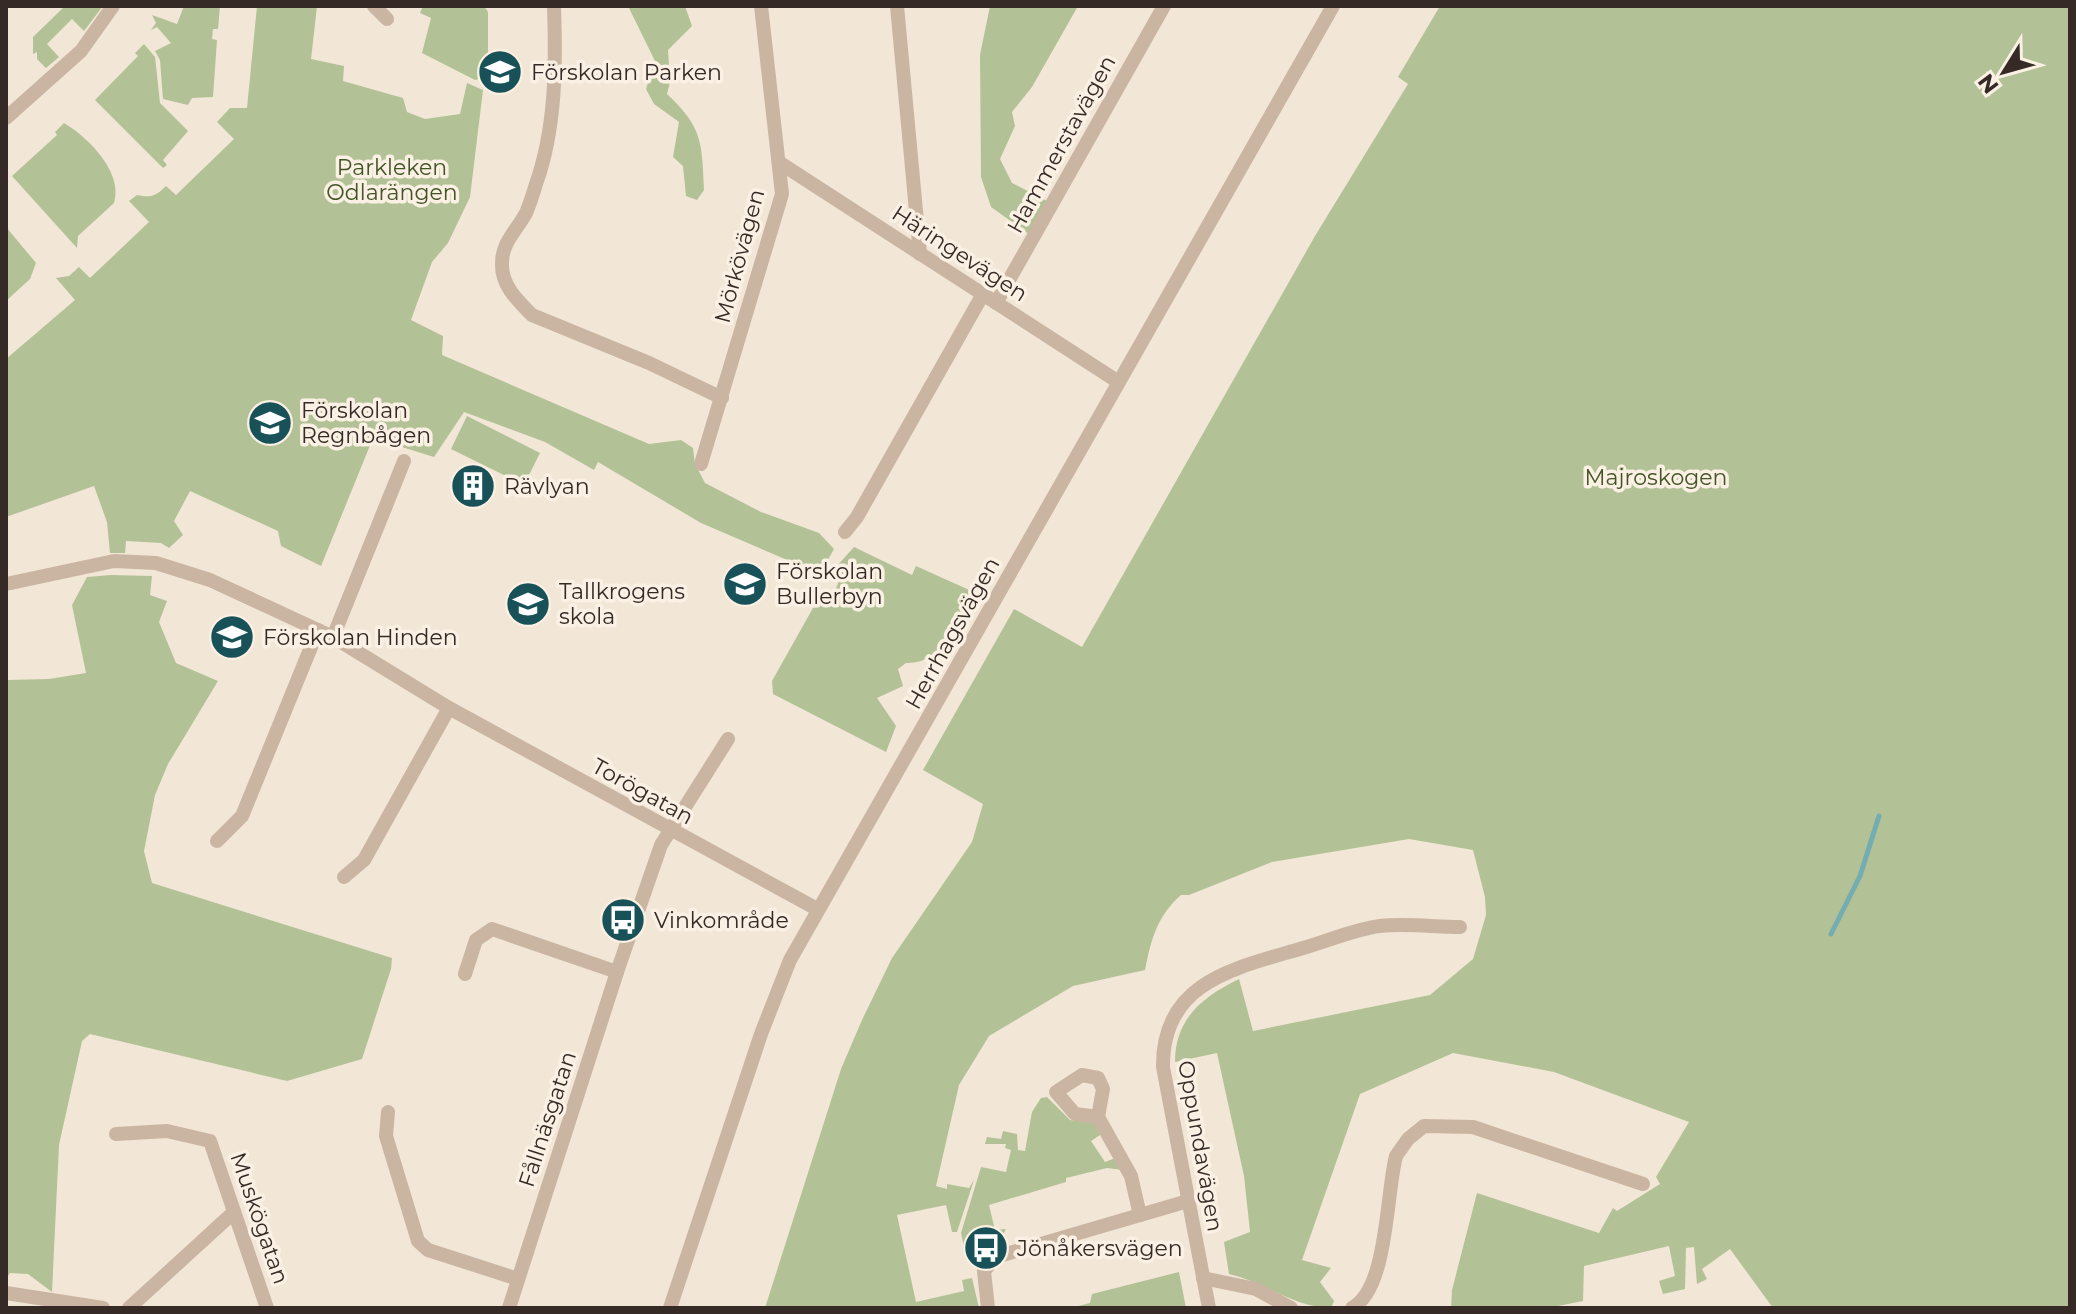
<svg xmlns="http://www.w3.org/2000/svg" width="2076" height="1314" viewBox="0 0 2076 1314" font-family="Montserrat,sans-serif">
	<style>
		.green { fill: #b2c296 }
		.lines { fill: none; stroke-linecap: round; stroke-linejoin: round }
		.stream { stroke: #74adb1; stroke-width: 5 }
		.minor { stroke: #cab5a2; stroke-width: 14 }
		.labels { text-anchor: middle; stroke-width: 7; stroke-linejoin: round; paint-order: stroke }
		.poi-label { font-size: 22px; fill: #352a25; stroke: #faf0e3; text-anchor: start }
		.street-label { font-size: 22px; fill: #352a25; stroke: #faf0e3 }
		.park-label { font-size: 22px; fill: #435427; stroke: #faf0e3 }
	</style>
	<rect width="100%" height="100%" fill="#f2e6d6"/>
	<g class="green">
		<polygon points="65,6 103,6 84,31 72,19 47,44 59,57 46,68 37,59 37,52 33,54 33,37"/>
		<polygon points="184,6 220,6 218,29 213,29 212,39 217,40 213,97 192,98 188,105 163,99 160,60 155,51 171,43 157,27 151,30 156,23 152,15 177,24"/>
		<path d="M 257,6 L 317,6 L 311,59 L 344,66 L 343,81 L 403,98 L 407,112 L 425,119 L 460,114 L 467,83 L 483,90 L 470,197 L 448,243 L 432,262 L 411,320 L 443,336 L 442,355 L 649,444 L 681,440 L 693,448 L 695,464 L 705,483 L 761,512 L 819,533 L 834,549 L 820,574 L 701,523 L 598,462 L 594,470 L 545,442 L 464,412 L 434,457 L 373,438 L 321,566 L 281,546 L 278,531 L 190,491 L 174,521 L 183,535 L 169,548 L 161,543 L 126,541 L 125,553 L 110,553 L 107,522 L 94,486 L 6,517 L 6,359 L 75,300 L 56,278 L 69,276 L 79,267 L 90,278 L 149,222 L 129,201 L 137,195 C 151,198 156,196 166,186 L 176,195 L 234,139 L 217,122 L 230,108 L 247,108 Z"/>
		<polygon points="423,6 484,6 488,12 488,65 483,78 475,80 422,53 431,18 420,13"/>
		<path d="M 628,6 L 685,6 L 692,26 L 668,50 L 670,82 L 667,94 C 702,127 702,141 704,190 L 697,200 L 686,196 L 683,166 L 673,157 L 679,122 L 654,104 L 646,89 L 655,61 Z"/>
		<polygon points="990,6 1078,6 1032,87 1012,112 1015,126 1000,159 1012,183 1047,201 1029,234 991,207 981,177 980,55"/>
		<path d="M 1440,6 L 2070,6 L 2070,1308 L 1773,1308 L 1730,1249 L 1702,1269 L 1707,1279 L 1697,1284 L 1694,1247 L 1686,1248 L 1685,1289 L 1663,1294 L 1659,1281 L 1675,1276 L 1669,1246 L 1584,1266 L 1583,1301 L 1548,1308 L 1451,1308 L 1452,1290 L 1477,1193 L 1599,1233 L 1613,1208 L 1617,1211 L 1660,1184 L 1656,1177 L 1689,1122 L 1554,1072 L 1453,1053 L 1360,1094 L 1302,1260 L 1331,1268 L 1320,1282 L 1334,1301 L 1331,1308 C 1295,1308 1264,1282 1229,1274 L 1224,1242 L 1250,1232 L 1244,1176 L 1217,1053 L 1175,1062 C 1175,1019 1202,997 1239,979 L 1253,1031 L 1430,995 L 1473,959 L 1486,915 L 1485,897 L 1473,850 L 1409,839 L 1272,862 L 1189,895 L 1181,895 C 1157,916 1151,940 1145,970 L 1073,986 L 989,1036 L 959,1085 L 936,1186 L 947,1189 L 947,1184 L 969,1188 L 974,1180 L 957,1232 L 952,1232 L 946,1205 L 897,1215 L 916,1302 L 964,1291 L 962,1280 L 972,1278 L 979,1308 L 765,1308 L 841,1069 L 862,1020 L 892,958 L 972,842 L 983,804 L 923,770 L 1014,609 L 1082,647 L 1315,236 L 1408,84 L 1398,77 Z"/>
		<polygon points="144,44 155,57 160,103 188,131 163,160 167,165 163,168 95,100 138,56 135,53"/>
		<path d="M 64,123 C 88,137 124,173 114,203 L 78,236 L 77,248 L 12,176 L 57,135 L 55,132 Z"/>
		<polygon points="6,227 36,263 30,279 6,301"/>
		<polygon points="467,416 540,453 524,485 451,449"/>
		<path d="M 854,547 L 912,575 L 916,566 L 976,593 C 959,622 944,664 906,663 L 898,669 L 903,686 L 877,698 L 896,726 L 886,752 L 773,694 L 772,681 L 813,608 C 831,603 837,590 841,573 L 837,566 Z"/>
		<polygon points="111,575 152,576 150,595 167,601 159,622 176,663 218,681 168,764 155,795 144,851 152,883 392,958 391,969 362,1059 287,1081 90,1034 82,1041 59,1145 52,1292 28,1274 10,1273 6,1279 6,680 49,679 86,673 72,605 87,577"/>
		<polygon points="1047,1097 1070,1120 1094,1123 1103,1133 1091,1141 1105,1162 1118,1157 1123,1170 1107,1168 1066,1178 1066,1182 989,1205 995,1230 1006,1229 997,1245 965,1252 961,1233 981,1167 1006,1172 1011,1150 1005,1148 1006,1144 985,1144 987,1137 1001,1139 1003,1131 1017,1134 1018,1150 1025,1151 1032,1112 1041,1098"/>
		<polygon points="1179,1272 1186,1308 1071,1308 1090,1303 1092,1294"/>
	</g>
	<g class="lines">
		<polyline class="stream" points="1831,934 1860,876 1879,816"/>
		<g class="minor">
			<polyline points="374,6 387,19"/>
			<path d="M 554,6 C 556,65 556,128 536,184 C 533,194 530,204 526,213 C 517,230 502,242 502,263 C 501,285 517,300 532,315 L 649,363 L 722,398"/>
			<polyline points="897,6 920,254"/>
			<polyline points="6,118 81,51 113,6"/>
			<polyline points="780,163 1117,381"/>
			<polyline points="996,303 1164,6"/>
			<polyline points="701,464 782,194 761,6"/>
			<polyline points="845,532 857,517 983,294"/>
			<polyline points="6,584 114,561 156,563 210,580 333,637 449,708 817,909"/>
			<polyline points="333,637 404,461"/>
			<polyline points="217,841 242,816 318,630"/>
			<polyline points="344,877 364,860 449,708"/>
			<polyline points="465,974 476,940 492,929 617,972"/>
			<polyline points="388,1112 386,1136 418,1241 428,1250 518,1279"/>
			<polyline points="1098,1117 1103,1089 1098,1078 1082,1075 1056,1092 1075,1114 1098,1117 1131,1176 1140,1215"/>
			<polyline points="116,1134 167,1131 210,1141 267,1308"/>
			<polyline points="1203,1278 1256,1289 1291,1308"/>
			<polyline points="6,1293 103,1308"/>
			<polyline points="129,1308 234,1212"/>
			<polyline points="509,1308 617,972 661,845 728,739"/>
			<polyline points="670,1308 761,1034 790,960 1333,6"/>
			<polyline points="988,1308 984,1271 996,1257 1188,1201"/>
			<path d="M 1209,1308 L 1163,1067 C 1162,981 1236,968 1303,948 C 1328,941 1355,929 1380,926 C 1406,923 1434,927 1460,927"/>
			<path d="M 1352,1308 C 1388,1289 1386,1194 1396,1156 L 1408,1139 L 1424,1126 L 1473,1127 L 1643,1184"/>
		</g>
	</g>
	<defs>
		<g id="school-disc" transform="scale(2.3)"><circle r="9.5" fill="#185258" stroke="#faf0e3"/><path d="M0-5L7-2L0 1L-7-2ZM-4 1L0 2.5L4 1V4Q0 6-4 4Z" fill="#fff"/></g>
		<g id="building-disc" transform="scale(2.3)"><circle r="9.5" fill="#185258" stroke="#faf0e3"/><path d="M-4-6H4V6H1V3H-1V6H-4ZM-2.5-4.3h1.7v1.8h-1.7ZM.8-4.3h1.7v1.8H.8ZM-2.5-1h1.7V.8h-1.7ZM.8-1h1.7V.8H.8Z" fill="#fff"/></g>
		<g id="bus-disc" transform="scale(2.3)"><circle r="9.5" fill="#185258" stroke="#faf0e3"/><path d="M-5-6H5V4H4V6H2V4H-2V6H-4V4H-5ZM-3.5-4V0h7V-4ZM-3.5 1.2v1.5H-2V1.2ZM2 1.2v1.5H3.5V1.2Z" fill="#fff"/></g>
	</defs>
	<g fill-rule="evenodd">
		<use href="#school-disc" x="500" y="72"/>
		<use href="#school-disc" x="270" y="423"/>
		<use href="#building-disc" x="473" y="486"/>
		<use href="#school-disc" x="745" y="584"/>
		<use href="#school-disc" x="528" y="604"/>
		<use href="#school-disc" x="232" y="637"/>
		<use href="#bus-disc" x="623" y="920"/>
		<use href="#bus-disc" x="986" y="1248"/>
	</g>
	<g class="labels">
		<g class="poi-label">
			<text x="531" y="80">Förskolan Parken</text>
			<text x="301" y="418">Förskolan<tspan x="301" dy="25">Regnbågen</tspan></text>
			<text x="504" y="494">Rävlyan</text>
			<text x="776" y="579">Förskolan<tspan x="776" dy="25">Bullerbyn</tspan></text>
			<text x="559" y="599">Tallkrogens<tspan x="559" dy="25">skola</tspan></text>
			<text x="263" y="645">Förskolan Hinden</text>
			<text x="654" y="928">Vinkområde</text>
			<text x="1017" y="1256">Jönåkersvägen</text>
		</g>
		<g class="street-label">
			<text transform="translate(1061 144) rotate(-61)" y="8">Hammerstavägen</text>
			<text transform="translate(960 253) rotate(33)" y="8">Häringevägen</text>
			<text transform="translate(739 256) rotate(-75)" y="8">Mörkövägen</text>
			<text transform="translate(952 633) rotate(-61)" y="8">Herrhagsvägen</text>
			<text transform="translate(643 791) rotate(29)" y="8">Torögatan</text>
			<text transform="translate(547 1119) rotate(-72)" y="8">Fållnäsgatan</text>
			<text transform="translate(1201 1146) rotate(80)" y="8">Oppundavägen</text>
			<text transform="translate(260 1218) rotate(71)" y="8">Muskögatan</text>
		</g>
		<g class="park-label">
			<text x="392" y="175">Parkleken<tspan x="392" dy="25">Odlarängen</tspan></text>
			<text x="1656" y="485">Majroskogen</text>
		</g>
	</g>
	<rect width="2076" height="1314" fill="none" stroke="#352a25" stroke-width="16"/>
	<g transform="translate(2004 72) rotate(233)" stroke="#faf0e3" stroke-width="6" paint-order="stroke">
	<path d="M0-6L14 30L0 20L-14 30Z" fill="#352a25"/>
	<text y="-12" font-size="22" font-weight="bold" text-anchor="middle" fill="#352a25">N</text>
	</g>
</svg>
